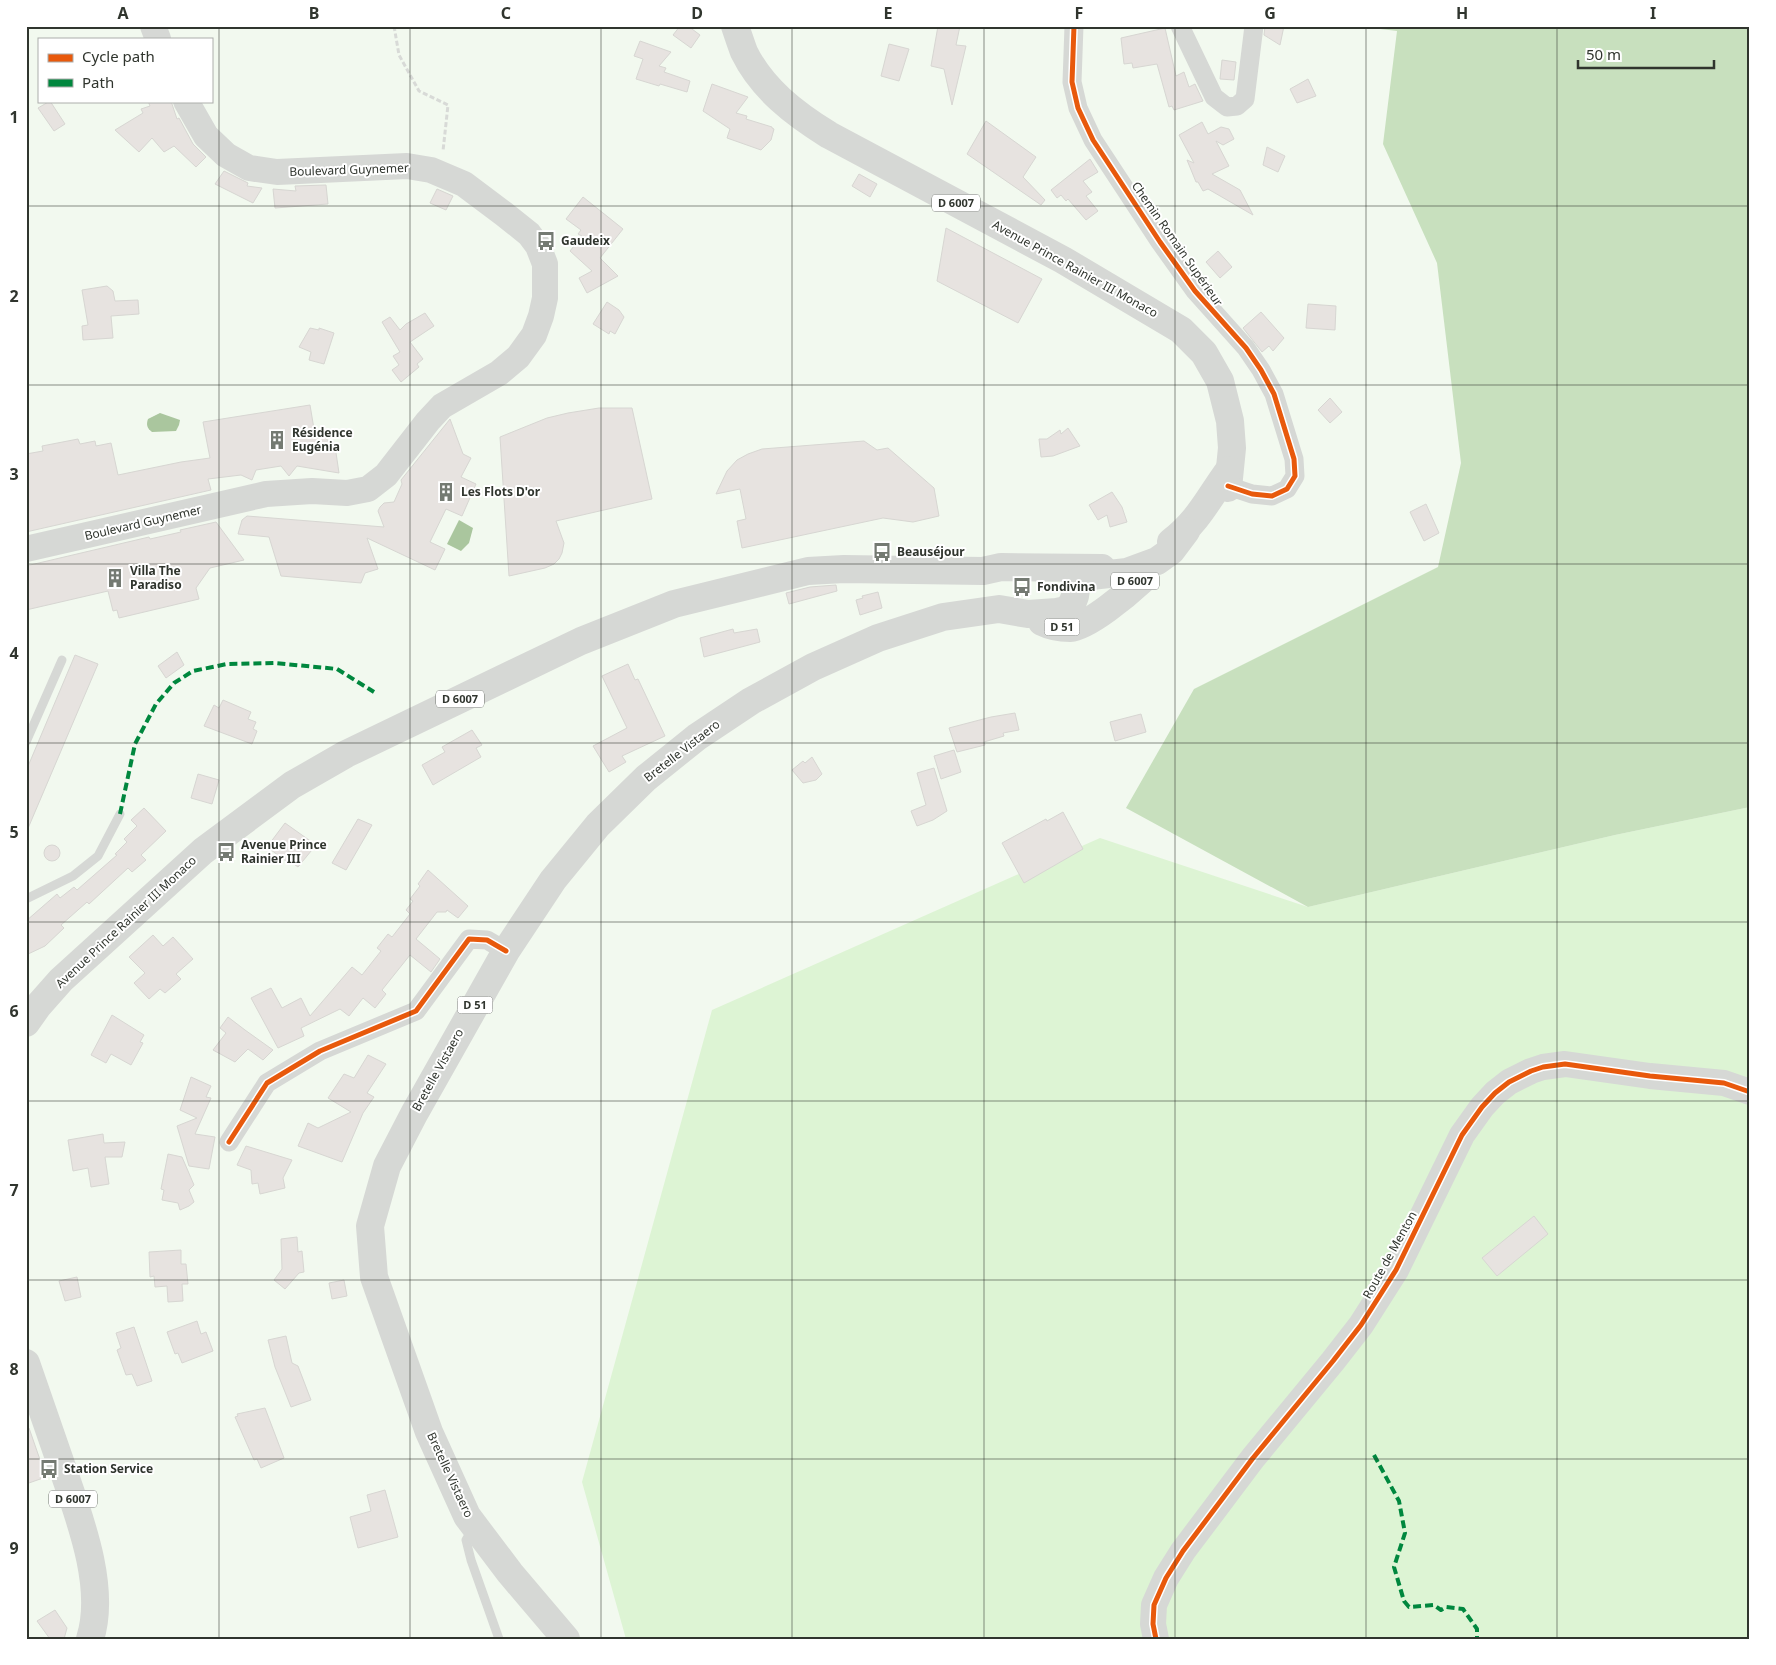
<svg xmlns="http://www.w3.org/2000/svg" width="1776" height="1665" viewBox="0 0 1776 1665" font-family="'Noto Sans',sans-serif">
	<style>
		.green { fill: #ddf4d4 }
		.forest { fill: #c8e0be }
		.water { fill: #aac69e }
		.building { fill: #e7e3e0; stroke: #d7d6d2 }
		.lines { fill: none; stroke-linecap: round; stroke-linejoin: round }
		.path { stroke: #d8dad7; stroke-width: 3; stroke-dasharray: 5 2.5; stroke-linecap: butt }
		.lane { stroke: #d6d8d5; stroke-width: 9 }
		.street { stroke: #d6d8d5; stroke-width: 19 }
		.secondary { stroke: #d6d8d5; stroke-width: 26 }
		.primary { stroke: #d6d8d5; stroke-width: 28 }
		.quiet { stroke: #00873e; stroke-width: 4; stroke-dasharray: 8 4; stroke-linecap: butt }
		.cycleway-casing { stroke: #fff; stroke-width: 8 }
		.cycleway { stroke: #e8590c; stroke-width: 5 }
		.grid { fill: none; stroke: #30352e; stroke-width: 1; stroke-opacity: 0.55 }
		.labels { text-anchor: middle; stroke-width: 4; stroke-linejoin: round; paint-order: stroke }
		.shield { fill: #fff; stroke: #6e726d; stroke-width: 1 }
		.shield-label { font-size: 11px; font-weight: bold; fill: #30352e }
		.street-label { font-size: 12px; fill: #30352e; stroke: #fff }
		.poi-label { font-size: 12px; font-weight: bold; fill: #30352e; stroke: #fff; text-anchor: start }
		.neatline { fill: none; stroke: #30352e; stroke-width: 2 }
		.grid-label { font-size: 16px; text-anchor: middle; font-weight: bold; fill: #30352e }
	</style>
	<rect width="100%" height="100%" fill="#f2f9ef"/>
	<polygon class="green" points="1750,807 1750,1639 626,1639 582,1482 712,1010 1100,838 1308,907 1615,835"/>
	<polygon class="forest" points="1356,26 1750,26 1750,807 1615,835 1308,907 1126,808 1194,689 1438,567 1461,463 1437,263 1383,144 1397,31"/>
	<g class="water">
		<path d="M 160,413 L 180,420 L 179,425 L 176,431 L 152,432 C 147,428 146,425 148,419 Z"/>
		<polygon points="459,520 473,528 469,543 461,551 447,544"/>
	</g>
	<g class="building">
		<polygon points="680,26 688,26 700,35 691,48 673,35"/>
		<polygon points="938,26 960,26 956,45 966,46 952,105 944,69 931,66"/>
		<polygon points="1265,26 1284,26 1280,45 1264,35"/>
		<polygon points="1165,28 1176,76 1184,72 1189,87 1195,84 1203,101 1174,110 1172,106 1169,107 1157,64 1133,68 1132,63 1124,64 1121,38"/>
		<polygon points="640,41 671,52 659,66 666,68 664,72 690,81 687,92 660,84 659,86 636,79 643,59 634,56"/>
		<polygon points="889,44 909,49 899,81 881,76"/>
		<polygon points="1222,60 1236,62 1234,80 1220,79"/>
		<polygon points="1308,79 1316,96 1297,103 1290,89"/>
		<polygon points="712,84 748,97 736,113 747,116 746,119 772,127 772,128 774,129 771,140 761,150 727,138 730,129 703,111"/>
		<polygon points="50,101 65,124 54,131 38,108"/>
		<polygon points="148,101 171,101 177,119 179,118 193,144 206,157 196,167 174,146 164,152 152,138 139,152 115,130 143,113 141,109 150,106"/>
		<polygon points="986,121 1036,157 1023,177 1045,200 1041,205 967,154"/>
		<polygon points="1202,122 1208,134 1221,127 1229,129 1234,139 1223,145 1216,141 1229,166 1212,174 1240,190 1253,215 1208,189 1203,191 1198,182 1196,182 1187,160 1194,163 1179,135"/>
		<polygon points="1267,147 1285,156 1278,172 1263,165"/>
		<polygon points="1090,159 1098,172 1083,181 1092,192 1086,196 1098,211 1086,220 1068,199 1066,201 1061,195 1057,198 1051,190"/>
		<polygon points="224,171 248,183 247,186 262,188 253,203 215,184"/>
		<polygon points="859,174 877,184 870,197 852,186"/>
		<polygon points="326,185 328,204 275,208 273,189 296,191 295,186"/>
		<polygon points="437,189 453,196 446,210 430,203"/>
		<polygon points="583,197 623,229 600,258 618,276 587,293 579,278 592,271 570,251 582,236 578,234 581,230 566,219"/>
		<polygon points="946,228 1042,279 1018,323 937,281"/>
		<polygon points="1218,251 1232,267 1220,278 1206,262"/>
		<polygon points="107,286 113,291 115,301 138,300 139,314 111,316 113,338 83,340 82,326 88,325 82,290"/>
		<polygon points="607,302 619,310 624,317 615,334 610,331 609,334 593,324"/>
		<polygon points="1308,304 1336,306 1335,330 1306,328"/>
		<polygon points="1261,312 1284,338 1273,351 1269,346 1262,352 1243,328"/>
		<polygon points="425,313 434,326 410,342 423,359 417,364 419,367 401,382 392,370 399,365 393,356 400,352 382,322 390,317 400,330 406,324"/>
		<polygon points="310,328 319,330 319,328 334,333 324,364 309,360 311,352 299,347"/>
		<polygon points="1330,398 1342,412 1330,423 1318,410"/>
		<polygon points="310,405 314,429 335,446 339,473 297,466 289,476 281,466 256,470 252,480 241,475 208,479 211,490 26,532 26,454 43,451 42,446 78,439 80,444 95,441 96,446 111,443 118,475 181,462 210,458 203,422"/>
		<polygon points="599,408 632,408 652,499 556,521 564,543 562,553 559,559 554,564 545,568 509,576 500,437 547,418 568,413"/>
		<polygon points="450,419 463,454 471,458 461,477 476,484 462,516 446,509 430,542 445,549 435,570 367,538 378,569 365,573 361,583 281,576 269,537 238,534 242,520 247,516 384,527 378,511 380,507 384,503 394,502 402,484 401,480"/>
		<polygon points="1068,428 1080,446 1053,456 1041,457 1039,439 1047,439 1060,430 1061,434"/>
		<polygon points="864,441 877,450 888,448 934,488 939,516 913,522 883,518 742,548 737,521 746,519 740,489 716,494 727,471 737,460 748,454 762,449"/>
		<polygon points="1112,492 1122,507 1127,522 1110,527 1107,515 1098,520 1089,505"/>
		<polygon points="1426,504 1439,533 1424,541 1410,512"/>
		<polygon points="216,522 244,560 210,568 196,588 199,599 119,618 117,610 113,611 108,591 26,610 26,566 149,537 150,539 181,532 180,530"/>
		<polygon points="836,585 837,591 789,604 786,593 810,587"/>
		<polygon points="878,592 882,608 860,615 856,600 863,598 862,596"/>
		<polygon points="733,629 734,633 757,629 760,642 704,657 700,638"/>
		<polygon points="177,652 184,665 166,678 158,666"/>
		<polygon points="75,655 98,664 26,833 26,771"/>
		<polygon points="628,664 635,680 638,679 665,736 622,756 626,762 609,772 593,746 627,728 602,676"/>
		<polygon points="223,700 251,712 248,719 256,722 253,729 257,731 252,744 204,726 214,705 219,708"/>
		<polygon points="1015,713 1019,730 1003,733 1004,736 984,742 985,745 957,752 949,728 991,717"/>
		<polygon points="1141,714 1146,732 1115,741 1110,722"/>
		<polygon points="472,730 482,745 476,748 481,757 433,785 422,765 445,752 442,747"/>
		<polygon points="954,750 961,772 941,779 934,756"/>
		<polygon points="812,757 822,774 816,780 803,783 792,770 803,761 805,763"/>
		<polygon points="934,768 947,811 933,820 917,826 911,811 926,805 917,773"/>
		<polygon points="198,774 219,780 212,804 191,798"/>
		<polygon points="144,808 166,831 141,855 146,860 132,872 128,868 89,904 87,902 61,925 64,928 45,946 26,955 26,921 57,894 60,898 74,887 77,890 117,855 115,854 127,842 124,839 137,826 131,820"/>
		<polygon points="1063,812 1083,849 1024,883 1002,843 1046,819 1047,821"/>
		<polygon points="358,819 372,825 346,870 332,863"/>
		<polygon points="285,823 316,845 298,867 291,862 290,864 267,847"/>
		<circle cx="52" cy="853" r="8"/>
		<polygon points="428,870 468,906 458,918 447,910 446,912 437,912 416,939 440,959 431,972 410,955 382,990 386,994 375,1008 363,998 349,1016 340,1009 301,1028 304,1036 278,1048 251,998 271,988 282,1008 301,998 310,1016 352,967 362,975 381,951 377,948 388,934 392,937 410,914 406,910 413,901 410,899 420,886 418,884"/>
		<polygon points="153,935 163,946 173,937 193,959 176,974 181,979 165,993 160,989 149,999 134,983 145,973 129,957"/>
		<polygon points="112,1015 144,1035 140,1042 143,1043 131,1065 111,1054 106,1063 91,1055"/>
		<polygon points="228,1017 245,1030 273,1050 263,1060 248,1049 235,1062 213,1050 226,1033 220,1028"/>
		<polygon points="368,1055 386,1064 367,1093 374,1097 363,1113 342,1162 298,1146 308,1123 318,1128 351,1112 328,1098 344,1074 354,1078"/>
		<polygon points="191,1077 211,1086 206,1097 211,1098 195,1134 215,1137 209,1169 189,1166 177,1126 197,1118 180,1110"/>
		<polygon points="103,1134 104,1143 125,1142 122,1157 105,1157 109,1184 91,1187 88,1168 73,1171 68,1140"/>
		<polygon points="246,1146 292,1160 283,1178 285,1188 260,1194 258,1183 252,1184 251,1170 237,1165"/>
		<polygon points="168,1154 182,1157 194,1185 189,1190 194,1202 189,1206 180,1210 178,1203 162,1200 164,1190 161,1189"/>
		<polygon points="1534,1216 1548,1234 1497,1276 1482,1258"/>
		<polygon points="297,1237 298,1252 302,1251 304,1272 299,1273 285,1289 274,1280 282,1269 281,1239"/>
		<polygon points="181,1250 181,1264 186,1264 188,1284 182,1284 183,1301 168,1302 167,1286 155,1287 154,1276 150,1277 149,1252"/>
		<polygon points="77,1277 81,1297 65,1301 59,1281"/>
		<polygon points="344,1280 347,1296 332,1299 329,1283"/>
		<polygon points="197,1321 201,1334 206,1332 213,1351 182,1363 178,1353 175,1354 167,1332"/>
		<polygon points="134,1327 152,1381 137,1386 132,1374 126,1375 117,1350 121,1348 116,1333"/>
		<polygon points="286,1336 292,1363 298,1366 311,1400 291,1407 275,1367 268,1340"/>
		<polygon points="265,1408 284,1458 261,1468 257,1459 254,1460 235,1417 238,1416 237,1414"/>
		<polygon points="29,1428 46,1477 26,1484 26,1429"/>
		<polygon points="385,1490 398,1537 358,1548 350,1517 371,1511 367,1495"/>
		<polygon points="55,1610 67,1628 64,1639 50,1639 37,1621"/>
	</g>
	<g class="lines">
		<polyline class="path" points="394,26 399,55 419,91 448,105 443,151"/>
		<g class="lane">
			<polyline points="26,742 62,660"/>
			<polyline points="26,899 73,876 98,856 120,814"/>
			<polyline points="473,1528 466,1540 471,1560 499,1639"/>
		</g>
		<g class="street">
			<polyline points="1074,26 1072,82 1078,108 1093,140 1160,242 1195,291 1246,348 1261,370 1274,394 1294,459 1295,476 1287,489 1272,496 1252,494 1228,486"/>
			<polyline points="1180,26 1214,97 1227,107 1237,106 1245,99 1254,26"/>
			<polyline points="229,1142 267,1083 320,1051 416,1011 469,939 487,940 506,951"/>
		</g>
		<g class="secondary">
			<polyline points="153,26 158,39"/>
			<polyline points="26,549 266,494 312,491 347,493 368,489 386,475 428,421 442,406 499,373 518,357 534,335 541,316 545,298 545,264 538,246 529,234 504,214 464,184 431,170 407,166 277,172 249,168 226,155 206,136 186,101"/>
			<polyline points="1156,1639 1153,1624 1154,1605 1166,1578 1183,1551 1253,1458 1333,1361 1361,1325 1396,1270 1462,1135 1482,1107 1495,1093 1509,1082 1531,1071 1543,1067 1565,1064 1650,1076 1724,1083 1750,1092"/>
		</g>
		<g class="primary">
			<path d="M 735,26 C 738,35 741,44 744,52 C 762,89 795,114 829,135 L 1063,260 L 1181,330 L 1204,353 L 1220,381 L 1230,421 L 1232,448 L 1228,488"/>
			<path d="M 1171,542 C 1199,521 1209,497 1229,470"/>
			<path d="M 1042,622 C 1050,626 1060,628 1070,628 C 1088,627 1128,593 1142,580"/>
			<polyline points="26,1023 38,1006 61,980 203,851 292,785 346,754 581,641 674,604 808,571 844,569 983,571 1001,567 1102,568"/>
			<path d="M 26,1363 C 38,1397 49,1430 61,1464 C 78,1514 107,1586 90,1639"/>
			<polyline points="566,1639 510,1573 467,1516 429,1432 374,1277 370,1226 387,1166 414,1114 506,951 553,880 598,825 646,778 697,737 751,701 813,667 878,638 943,617 999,609 1028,614 1057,612 1066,610 1072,604 1075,596 1077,582 1091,576 1127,572 1157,561 1171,551 1186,531"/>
		</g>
		<g class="quiet">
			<polyline points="120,814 135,744 156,704 174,683 193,671 227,664 275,663 337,669 374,692"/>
			<polyline points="1374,1455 1399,1501 1405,1533 1394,1567 1404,1601 1409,1607 1434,1605 1441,1610 1446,1607 1463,1609 1477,1629 1477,1639"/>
		</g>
		<g class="cycleway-casing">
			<g id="cycleway">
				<polyline points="1074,26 1072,82 1078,108 1093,140 1160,242 1195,291 1246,348 1261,370 1274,394 1294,459 1295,476 1287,489 1272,496 1252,494 1228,486"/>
				<polyline points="229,1142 267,1083 320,1051 416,1011 469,939 487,940 506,951"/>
				<polyline points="1156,1639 1153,1624 1154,1605 1166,1578 1183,1551 1253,1458 1333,1361 1361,1325 1396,1270 1462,1135 1482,1107 1495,1093 1509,1082 1531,1071 1543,1067 1565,1064 1650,1076 1724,1083 1750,1092"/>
			</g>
		</g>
		<use href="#cycleway" class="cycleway"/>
	</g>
	<path class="grid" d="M 219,26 L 219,1639M 410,26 L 410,1639M 601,26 L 601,1639M 792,26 L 792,1639M 984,26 L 984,1639M 1175,26 L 1175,1639M 1366,26 L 1366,1639M 1557,26 L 1557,1639M 26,206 L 1750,206M 26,385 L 1750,385M 26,564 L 1750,564M 26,743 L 1750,743M 26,922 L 1750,922M 26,1101 L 1750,1101M 26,1280 L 1750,1280M 26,1459 L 1750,1459"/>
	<defs>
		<g id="bus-bare" transform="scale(1.5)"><path d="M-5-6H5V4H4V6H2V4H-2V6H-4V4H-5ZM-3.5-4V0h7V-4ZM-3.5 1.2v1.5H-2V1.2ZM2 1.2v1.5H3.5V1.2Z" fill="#747a72" stroke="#fff" stroke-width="2.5" paint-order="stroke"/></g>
		<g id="building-bare" transform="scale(1.5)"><path d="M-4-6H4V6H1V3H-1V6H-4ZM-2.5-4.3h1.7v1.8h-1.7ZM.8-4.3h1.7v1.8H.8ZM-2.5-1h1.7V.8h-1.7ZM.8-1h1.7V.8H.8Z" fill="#747a72" stroke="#fff" stroke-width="2.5" paint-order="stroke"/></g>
	</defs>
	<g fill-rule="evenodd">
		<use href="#bus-bare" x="546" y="241"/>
		<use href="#building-bare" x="277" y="440"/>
		<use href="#building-bare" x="446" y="492"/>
		<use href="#bus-bare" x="882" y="552"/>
		<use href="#building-bare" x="115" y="578"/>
		<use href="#bus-bare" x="1022" y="587"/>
		<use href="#bus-bare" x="226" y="852"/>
		<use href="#bus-bare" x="49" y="1469"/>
	</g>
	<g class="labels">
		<g class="shield">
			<rect x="932" y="194.5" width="48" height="17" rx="4"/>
			<rect x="1111" y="572.5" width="48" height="17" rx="4"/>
			<rect x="1044.5" y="618.5" width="35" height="17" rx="4"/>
			<rect x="436" y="690.5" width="48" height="17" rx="4"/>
			<rect x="457.5" y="996.5" width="35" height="17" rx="4"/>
			<rect x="49" y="1490.5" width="48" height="17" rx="4"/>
		</g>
		<g class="shield-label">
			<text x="956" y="207">D 6007</text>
			<text x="1135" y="585">D 6007</text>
			<text x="1062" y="631">D 51</text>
			<text x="460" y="703">D 6007</text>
			<text x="475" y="1009">D 51</text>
			<text x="73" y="1503">D 6007</text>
		</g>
		<g class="street-label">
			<text transform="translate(349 170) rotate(-2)" y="4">Boulevard Guynemer</text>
			<text transform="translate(1177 244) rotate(55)" y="4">Chemin Romain Supérieur</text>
			<text transform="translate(1075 269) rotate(29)" y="4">Avenue Prince Rainier III Monaco</text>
			<text transform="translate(143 523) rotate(-13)" y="4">Boulevard Guynemer</text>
			<text transform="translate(682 751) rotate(-38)" y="4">Bretelle Vistaero</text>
			<text transform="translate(126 922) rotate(-43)" y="4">Avenue Prince Rainier III Monaco</text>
			<text transform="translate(438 1070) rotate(-61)" y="4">Bretelle Vistaero</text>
			<text transform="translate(1390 1255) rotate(-61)" y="4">Route de Menton</text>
			<text transform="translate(450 1475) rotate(65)" y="4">Bretelle Vistaero</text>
		</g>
		<g class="poi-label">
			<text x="561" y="245">Gaudeix</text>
			<text x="292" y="437">Résidence<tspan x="292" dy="14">Eugénia</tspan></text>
			<text x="461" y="496">Les Flots D'or</text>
			<text x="897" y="556">Beauséjour</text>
			<text x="130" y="575">Villa The<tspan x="130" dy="14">Paradiso</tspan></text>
			<text x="1037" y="591">Fondivina</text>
			<text x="241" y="849">Avenue Prince<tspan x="241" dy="14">Rainier III</tspan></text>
			<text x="64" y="1473">Station Service</text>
		</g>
	</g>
	<rect width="1776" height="1665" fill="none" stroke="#ffffff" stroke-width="55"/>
	<rect x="38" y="38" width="175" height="65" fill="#ffffff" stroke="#acaeab"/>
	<rect x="48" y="54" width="25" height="8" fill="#e8590c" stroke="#acaeab"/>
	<text x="82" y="62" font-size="15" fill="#30352e">Cycle path</text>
	<rect x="48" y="79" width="25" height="8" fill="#00873e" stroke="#acaeab"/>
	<text x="82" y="88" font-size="15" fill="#30352e">Path</text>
	<path d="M1578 60v8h136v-8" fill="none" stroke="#30352e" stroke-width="2.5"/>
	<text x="1586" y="60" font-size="15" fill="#30352e" stroke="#ffffff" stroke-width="4" paint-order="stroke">50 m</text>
	<rect x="28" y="28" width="1720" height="1610" class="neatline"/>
	<g class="grid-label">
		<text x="123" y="19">A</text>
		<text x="314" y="19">B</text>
		<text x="506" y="19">C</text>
		<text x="697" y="19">D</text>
		<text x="888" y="19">E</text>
		<text x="1079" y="19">F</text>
		<text x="1270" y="19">G</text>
		<text x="1462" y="19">H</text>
		<text x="1653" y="19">I</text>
		<text x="14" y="123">1</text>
		<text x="14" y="302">2</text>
		<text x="14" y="480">3</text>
		<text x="14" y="659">4</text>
		<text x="14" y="838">5</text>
		<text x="14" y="1017">6</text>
		<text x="14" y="1196">7</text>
		<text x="14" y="1375">8</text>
		<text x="14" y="1554">9</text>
	</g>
</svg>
